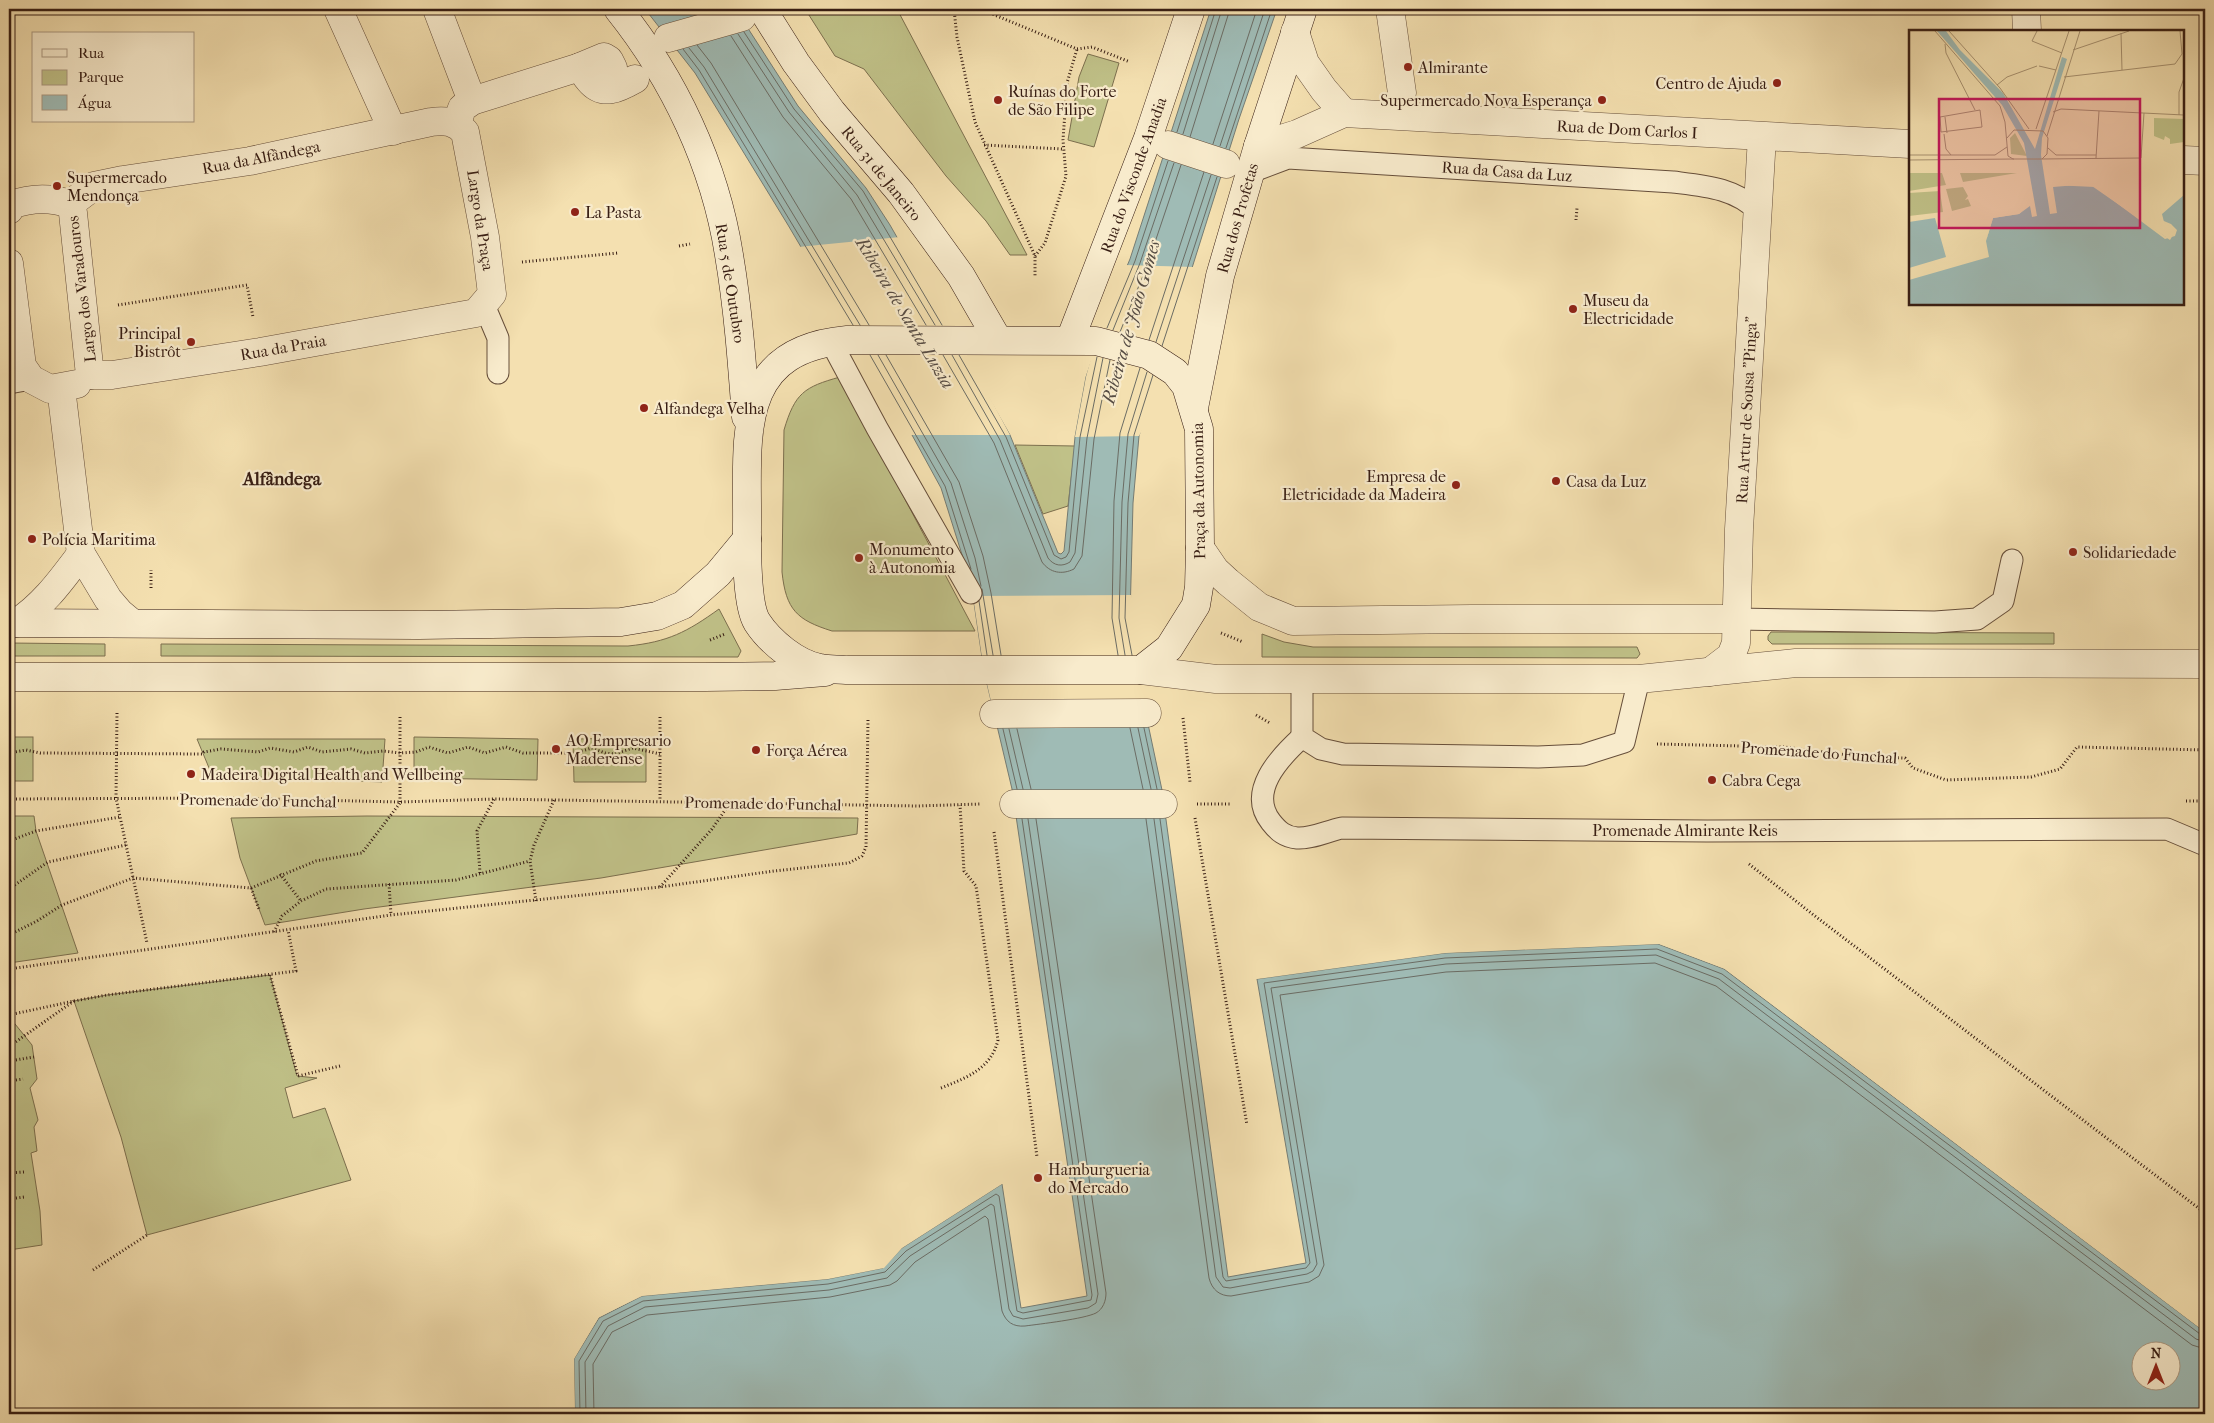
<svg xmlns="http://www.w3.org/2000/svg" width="2214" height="1423" viewBox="0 0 2214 1423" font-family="'IM FELL French Canon',serif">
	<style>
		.green { fill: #c0c188; stroke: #7c6f4e }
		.water { fill: #9fbbb5; stroke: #757c74; fill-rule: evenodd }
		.pier { fill: #f4e0b0 }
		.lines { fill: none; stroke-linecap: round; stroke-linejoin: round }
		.shore { stroke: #6b6c64; stroke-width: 1 }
		.service-casing { stroke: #664e3a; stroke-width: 23 }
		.pedestrian-casing { stroke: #664e3a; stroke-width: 29 }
		.minor-casing { stroke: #664e3a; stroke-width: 29 }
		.secondary-casing { stroke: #371d13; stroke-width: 29 }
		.path { stroke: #371d13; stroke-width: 3; stroke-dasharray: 1 2.5; stroke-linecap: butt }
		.service { stroke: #f8ebcc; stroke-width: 21 }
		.pedestrian { stroke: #f8ebcc; stroke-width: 28 }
		.minor { stroke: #f8ebcc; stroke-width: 28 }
		.secondary { stroke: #f8ebcc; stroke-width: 28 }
		.poi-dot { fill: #8f2418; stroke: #f8ebcc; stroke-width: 2 }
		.labels { text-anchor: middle; stroke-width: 4.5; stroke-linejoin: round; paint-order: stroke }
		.poi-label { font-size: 16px; fill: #371d13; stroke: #f8ebcc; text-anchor: start }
		.street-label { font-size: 16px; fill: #371d13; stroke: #f8ebcc }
		.water-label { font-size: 18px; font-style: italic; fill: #564c44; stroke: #f8ebcc }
		.neighbourhood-label { font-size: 18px; font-weight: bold; fill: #371d13; stroke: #f8ebcc }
		.inset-road { fill: none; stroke: #a89271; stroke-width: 1 }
		.view { fill: #c2185b; fill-opacity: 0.15; stroke: #c2185b; stroke-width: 2.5 }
		.inset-edge { fill: none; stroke: #371d13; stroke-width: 2.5 }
	</style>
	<rect width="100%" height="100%" fill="#f4e0b0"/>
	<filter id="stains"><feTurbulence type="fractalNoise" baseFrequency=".004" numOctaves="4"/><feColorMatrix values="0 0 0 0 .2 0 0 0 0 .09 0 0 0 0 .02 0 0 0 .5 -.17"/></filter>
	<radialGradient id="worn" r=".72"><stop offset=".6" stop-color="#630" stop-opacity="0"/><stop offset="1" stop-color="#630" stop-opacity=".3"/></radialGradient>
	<g class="green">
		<polygon points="821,9 897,9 1027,255 1010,255 986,221 946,176 864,69 835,56 807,12"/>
		<polygon points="1088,54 1119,63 1094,147 1068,140 1079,77"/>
		<path d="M 840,377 L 975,631 L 832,631 C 797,620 786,610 782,572 L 784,430 C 795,393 804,387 840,377 Z"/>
		<polygon points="1015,445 1075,446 1068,506 1043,514"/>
		<path d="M 719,609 L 741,651 L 738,657 L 161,656 L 161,644 L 628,646 C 668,642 687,632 719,609 Z"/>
		<polygon points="1771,632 2054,633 2054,644 1772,644 1768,640 1768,636"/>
		<polygon points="1262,634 1284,642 1313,647 1637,647 1640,654 1637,658 1262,657"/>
		<polygon points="9,643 105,644 105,656 9,656"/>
		<rect x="9" y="737" width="24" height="44"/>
		<polygon points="414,737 538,739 537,780 414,778"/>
		<polygon points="646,738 646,782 574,782 573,739"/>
		<polygon points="197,739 385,739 382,782 212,775"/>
		<polygon points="9,816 34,816 36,831 78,953 9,963"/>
		<polygon points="367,816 858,818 857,834 601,878 364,909 265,925 240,858 231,818"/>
		<polygon points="270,975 297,1076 317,1078 285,1088 293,1118 325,1108 351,1180 147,1235 121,1137 74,1001 107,995"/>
		<polygon points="9,1019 11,1019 32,1045 37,1079 30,1088 38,1120 34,1127 37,1151 31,1153 40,1211 42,1245 9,1250"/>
	</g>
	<path class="water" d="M 645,9 L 738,9 L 749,30 L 798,106 L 866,188 L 890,225 L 1010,435 L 1058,553 L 1061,554 L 1064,551 L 1075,437 L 1086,377 L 1109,309 L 1130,259 L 1211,9 L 1277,9 L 1239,119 L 1139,436 L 1133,503 L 1130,617 L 1148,724 L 1162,790 L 1228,1277 L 1306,1263 L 1257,979 L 1445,953 L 1658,944 L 1724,969 L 2205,1332 L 2205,1414 L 575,1414 L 574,1359 L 599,1318 L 642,1296 L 828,1279 L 883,1268 L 902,1248 L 1002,1184 L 1021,1308 L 1087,1296 L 1012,789 L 984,671 L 973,596 L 964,561 L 941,488 L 912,435 L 788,225 L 695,73 ZM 2142,1350 L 2172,1350 L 2172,1380 L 2142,1380 Z"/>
	<g class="pier">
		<polygon points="900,237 957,336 1010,435 909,435 798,247"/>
		<polygon points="1125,265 1194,267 1145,425 1139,436 1075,437 1086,377 1100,324"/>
		<polygon points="1131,595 1147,713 994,714 984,671 973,596"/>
		<polygon points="1659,941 1726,967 2205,1329 2205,1332 1725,969 1659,944 1445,953 1257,979 1256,976 1444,951"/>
		<polygon points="1002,1181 1002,1184 902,1248 884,1268 828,1279 642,1296 599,1317 574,1359 575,1414 573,1414 572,1359 598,1315 641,1294 827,1276 882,1265 901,1246"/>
	</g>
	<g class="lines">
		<g class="shore">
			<polyline points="744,32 794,109 863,191 942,325"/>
			<polyline points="738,34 789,112 857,195 935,325"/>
			<polyline points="731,36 783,117 851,199 926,325"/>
			<polyline points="697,45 711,63 869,325"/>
			<polyline points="689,48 704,67 860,325"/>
			<polyline points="683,49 699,70 853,325"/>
			<polyline points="1177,132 1216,9"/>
			<polyline points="1183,134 1222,9"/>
			<polyline points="1190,137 1230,9"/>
			<polyline points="1213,144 1257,9"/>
			<polyline points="1220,146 1265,9"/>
			<polyline points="1226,148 1272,9"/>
			<polyline points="1107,328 1135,261 1168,161"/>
			<polyline points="1113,330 1140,263 1174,163"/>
			<polyline points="1120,332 1147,266 1181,165"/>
			<polyline points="1149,340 1204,172"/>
			<polyline points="1156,342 1211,175"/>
			<polyline points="1162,346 1217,177"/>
			<polyline points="870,355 945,486 971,569"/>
			<polyline points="878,355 951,483 975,558 981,586"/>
			<polyline points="886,355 959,482 983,556 991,593 1001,655"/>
			<path d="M 943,355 L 994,443 L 1042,562 C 1050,573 1062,575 1074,569 L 1082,556 L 1094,439 L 1110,360"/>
			<path d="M 952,355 L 1000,440 L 1048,558 C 1054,566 1062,567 1070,562 L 1075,553 L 1087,438 L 1103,358"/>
			<polyline points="959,355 1006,437 1054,555 1061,559 1066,557 1069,552 1080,437 1097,357"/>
			<polyline points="982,589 993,655"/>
			<polyline points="979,601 987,655"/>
			<polyline points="1118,655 1112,618 1114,501 1120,433 1140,368"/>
			<polyline points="1125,655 1119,618 1122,502 1128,434 1147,372"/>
			<polyline points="1132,655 1125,618 1128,503 1134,435 1153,375"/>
			<polyline points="1130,728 1143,789"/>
			<polyline points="1138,728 1151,789"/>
			<polyline points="1144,728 1157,789"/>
			<polyline points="1003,729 1017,789"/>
			<polyline points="1009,729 1023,789"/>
			<polyline points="1017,729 1031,789"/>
			<path d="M 1146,819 L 1209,1278 C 1212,1290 1220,1296 1231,1296 L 1309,1282 L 1319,1276 L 1324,1265 L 1280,995 L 1446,972 L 1655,963 L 1716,986 L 2192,1345 L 2205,1349"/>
			<polyline points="1154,819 1216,1277 1223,1287 1230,1288 1307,1274 1313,1271 1317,1264 1271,988 1446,964 1656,955 1719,979 2196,1339 2205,1342"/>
			<polyline points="1160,819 1223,1277 1226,1281 1306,1268 1310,1263 1264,983 1445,958 1657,949 1722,974 2200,1334 2205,1335"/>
			<polyline points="580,1414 579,1361 603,1321 643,1301 828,1284 885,1272 906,1251 996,1194 999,1196 1017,1311 1023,1313 1091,1300 1092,1295 1022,819"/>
			<polyline points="586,1414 585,1362 608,1326 645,1307 829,1290 887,1278 910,1256 991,1204 994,1206 1009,1309 1013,1316 1023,1319 1088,1308 1096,1303 1098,1294 1028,819"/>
			<path d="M 594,1414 L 593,1364 L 612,1332 L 647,1315 L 830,1297 L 890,1285 L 897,1281 L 915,1262 L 985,1216 L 988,1219 L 1002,1311 C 1006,1322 1013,1327 1025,1326 C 1040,1324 1084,1319 1096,1313 C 1103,1309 1106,1301 1106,1293 L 1036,819"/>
		</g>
		<g class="service-casing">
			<g id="service">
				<path d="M 1251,172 L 1288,158 L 1673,182 C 1705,186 1735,188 1758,211"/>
				<polyline points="484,305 498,338 498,373"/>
				<polyline points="831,342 877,428 971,593"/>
				<polyline points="9,383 31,379"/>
				<polyline points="1736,619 1935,622 1977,619 2003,601 2012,560"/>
				<polyline points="1302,679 1302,737 1321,749 1343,754 1538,757 1583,755 1624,742 1639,679"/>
				<path d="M 1302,737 C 1279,758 1247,792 1271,822 C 1278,831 1285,837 1297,838 C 1312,839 1327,831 1342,828 L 1707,831 L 2167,829 L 2205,845"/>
			</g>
		</g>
		<g class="pedestrian-casing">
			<g id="pedestrian">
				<polyline points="437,9 472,101"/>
				<polyline points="1390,9 1402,93"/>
				<polyline points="2026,9 2027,31"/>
				<polyline points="668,38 742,17"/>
				<polyline points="580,67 604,57 609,60 613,68 609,75"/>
				<path d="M 457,124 L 462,108 L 472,101 L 580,67 C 583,71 585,76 589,80 C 603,97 619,88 635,79"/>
				<polyline points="1168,145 1226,164"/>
				<polyline points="994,714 1147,713"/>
				<polyline points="1014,804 1163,804"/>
			</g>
		</g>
		<g class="minor-casing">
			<g id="minor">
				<polyline points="338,9 393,131"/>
				<polyline points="1295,32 1305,63 1324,90 1344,113"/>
				<polyline points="1258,146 1297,134 1344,113 1910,144"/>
				<polyline points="2183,160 2205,161"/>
				<path d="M 70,204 L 94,186 L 123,180 L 250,161 L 431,122 C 445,120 455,121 465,132 L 485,237 L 492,294 L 476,313 L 260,352 L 112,375 L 90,375"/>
				<path d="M 9,210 L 11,205 C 30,198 50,197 70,204 L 73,213 L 90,375"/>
				<polyline points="9,263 22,366 31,379 50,389 77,384"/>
				<polyline points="61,388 81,554 108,599 120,613 132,623"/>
				<polyline points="1200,548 1215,570 1228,582 1259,607 1293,621 1472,619 1736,619"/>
				<path d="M 16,623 C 44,605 62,579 81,554"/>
				<polyline points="1141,670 1216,679 1639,679 1796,663 2205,664"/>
				<polyline points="1710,672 1731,656 1736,643 1739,529 1762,137"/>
			</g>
		</g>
		<g class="secondary-casing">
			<g id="secondary">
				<path d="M 618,9 C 674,79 715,165 729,255 C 738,308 742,363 746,417"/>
				<polyline points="762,9 796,63 832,112 901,193 961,276 998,340"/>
				<path d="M 847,340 L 1096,341 L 1149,355 L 1175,372 L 1186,386 L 1199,429 L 1200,548 L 1199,587 L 1196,605 L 1169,648 L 1141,670 L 847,670 C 838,669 829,670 820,668 C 797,664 770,642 757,622 C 746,604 747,547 747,525 C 748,439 733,350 847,340 Z"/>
				<polyline points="1070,340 1148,138 1191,9"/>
				<polyline points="1194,408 1220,276 1258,146 1303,9"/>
				<polyline points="9,623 419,625 621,622 657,616 683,605 718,574 747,539"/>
				<polyline points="9,677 705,677 775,676 825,672"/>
			</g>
		</g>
		<g class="path">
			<polyline points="954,9 957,37 975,122 1035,256 1035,276"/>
			<polyline points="980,9 1077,49 1092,47 1130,62"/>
			<polyline points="984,145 1063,149"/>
			<polyline points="1576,220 1577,208"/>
			<polyline points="679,246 690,244"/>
			<polyline points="1035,256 1045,243 1066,176 1063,140 1067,83 1077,49"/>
			<polyline points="522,262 618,253"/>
			<polyline points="118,305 247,285 253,317"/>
			<polyline points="151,588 151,570"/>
			<polyline points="1221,633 1243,642"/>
			<polyline points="710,640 725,634"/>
			<polyline points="117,713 116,798 147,943"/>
			<polyline points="1256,715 1270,723"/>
			<polyline points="400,717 400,802"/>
			<polyline points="660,717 660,801"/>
			<polyline points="1183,718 1190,782"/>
			<polyline points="1657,744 1784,747 1864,757 1905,758 1913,768 1946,780 2031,777 2060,769 2077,747 2205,750"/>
			<polyline points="9,753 26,750 40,753 203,754 204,752 221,749 258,752 270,748 294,752 308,747 322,752 351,749 365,753 383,751 400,753 416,752 429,747 448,753 468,747 485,753 506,747 523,753 575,753 592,748 605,753 614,754 633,748 660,754"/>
			<polyline points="9,799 222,798 400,802 494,799 917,806 980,804"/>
			<polyline points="2186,801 2205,801"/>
			<polyline points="1197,804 1230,804"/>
			<polyline points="1195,818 1247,1125"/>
			<polyline points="994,832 1037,1157"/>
			<polyline points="9,841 36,831 120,817"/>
			<polyline points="1749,864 1811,913 2205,1213"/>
			<polyline points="480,873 477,831 494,799"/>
			<polyline points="280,874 301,901"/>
			<polyline points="389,884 391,915"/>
			<polyline points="660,887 712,829 730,803"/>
			<polyline points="251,888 316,861 362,853 400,803"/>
			<polyline points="9,889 48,862 126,845"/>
			<polyline points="536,901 530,861 534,845 554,800"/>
			<polyline points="274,932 282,916 301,901 326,889 456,880 530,861"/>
			<polyline points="9,935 37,921 62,905 133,878 251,888 259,909"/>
			<polyline points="9,969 391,915 660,887 774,871 849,863 862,856 866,847 868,719"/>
			<polyline points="270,975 298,1076 340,1066"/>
			<polyline points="74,1001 107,995 296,971 288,930"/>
			<polyline points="9,1015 74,1001 14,1043 9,1044"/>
			<polyline points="9,1061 34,1057"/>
			<polyline points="9,1081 23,1079"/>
			<path d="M 941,1088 C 966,1078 991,1069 998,1040 L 976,886 L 964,871 L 960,805"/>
			<polyline points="9,1173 24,1172"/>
			<polyline points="9,1199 24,1197"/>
			<polyline points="93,1270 147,1235"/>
		</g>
		<use href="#service" class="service"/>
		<use href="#pedestrian" class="pedestrian"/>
		<use href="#minor" class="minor"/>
		<use href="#secondary" class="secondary"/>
	</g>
	<g class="poi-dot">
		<circle cx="1408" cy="67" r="5"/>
		<circle cx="1777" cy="83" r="5"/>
		<circle cx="998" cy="100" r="5"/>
		<circle cx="1602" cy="100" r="5"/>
		<circle cx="57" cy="186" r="5"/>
		<circle cx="575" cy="212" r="5"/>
		<circle cx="1573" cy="309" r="5"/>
		<circle cx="191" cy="342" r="5"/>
		<circle cx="644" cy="408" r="5"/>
		<circle cx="1556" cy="481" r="5"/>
		<circle cx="1456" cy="485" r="5"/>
		<circle cx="32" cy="539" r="5"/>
		<circle cx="2073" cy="552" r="5"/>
		<circle cx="859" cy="558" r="5"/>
		<circle cx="556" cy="749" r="5"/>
		<circle cx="756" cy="750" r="5"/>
		<circle cx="191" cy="774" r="5"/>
		<circle cx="1712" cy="780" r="5"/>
		<circle cx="1038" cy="1178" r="5"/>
	</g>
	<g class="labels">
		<g class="poi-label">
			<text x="1418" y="73">Almirante</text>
			<text x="1767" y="89" text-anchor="end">Centro de Ajuda</text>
			<text x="1008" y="97">Ruínas do Forte<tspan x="1008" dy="18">de São Filipe</tspan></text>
			<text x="1592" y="106" text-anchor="end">Supermercado Nova Esperança</text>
			<text x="67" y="183">Supermercado<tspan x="67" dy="18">Mendonça</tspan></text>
			<text x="585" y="218">La Pasta</text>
			<text x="1583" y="306">Museu da<tspan x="1583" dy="18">Electricidade</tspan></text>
			<text x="181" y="339" text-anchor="end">Principal<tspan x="181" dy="18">Bistrôt</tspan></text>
			<text x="654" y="414">Alfandega Velha</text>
			<text x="1446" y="482" text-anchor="end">Empresa de<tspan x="1446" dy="18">Eletricidade da Madeira</tspan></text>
			<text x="1566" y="487">Casa da Luz</text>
			<text x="42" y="545">Polícia Maritima</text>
			<text x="869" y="555">Monumento<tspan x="869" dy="18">à Autonomia</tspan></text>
			<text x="2083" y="558">Solidariedade</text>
			<text x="566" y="746">AO Empresario<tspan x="566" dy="18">Maderense</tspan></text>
			<text x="766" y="756">Força Aérea</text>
			<text x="201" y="780">Madeira Digital Health and Wellbeing</text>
			<text x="1722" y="786">Cabra Cega</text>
			<text x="1048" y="1175">Hamburgueria<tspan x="1048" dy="18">do Mercado</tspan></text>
		</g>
		<g class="street-label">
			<text transform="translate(1627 129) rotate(3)" y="6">Rua de Dom Carlos I</text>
			<text transform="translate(261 157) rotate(-11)" y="6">Rua da Alfândega</text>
			<text transform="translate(1507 171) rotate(4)" y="6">Rua da Casa da Luz</text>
			<text transform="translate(882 173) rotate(51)" y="6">Rua 31 de Janeiro</text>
			<text transform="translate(1133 175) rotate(-70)" y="6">Rua do Visconde Anadia</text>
			<text transform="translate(1237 218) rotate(-74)" y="6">Rua dos Profetas</text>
			<text transform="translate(481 220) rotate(81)" y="6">Largo da Praça</text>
			<text transform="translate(731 283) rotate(81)" y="6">Rua 5 de Outubro</text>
			<text transform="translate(81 289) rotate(-97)" y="6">Largo dos Varadouros</text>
			<text transform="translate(283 347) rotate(-10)" y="6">Rua da Praia</text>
			<text transform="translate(1746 410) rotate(-87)" y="6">Rua Artur de Sousa "Pinga"</text>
			<text transform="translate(1198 491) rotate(-91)" y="6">Praça da Autonomia</text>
			<text transform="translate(1819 752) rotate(4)" y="6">Promenade do Funchal</text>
			<text transform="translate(258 800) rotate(1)" y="6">Promenade do Funchal</text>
			<text transform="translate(763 803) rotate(1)" y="6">Promenade do Funchal</text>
			<text x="1685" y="836">Promenade Almirante Reis</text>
		</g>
		<g class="water-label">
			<text transform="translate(905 313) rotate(59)" y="6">Ribeira de Santa Luzia</text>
			<text transform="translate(1131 322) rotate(-74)" y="6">Ribeira de João Gomes</text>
		</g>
		<g class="neighbourhood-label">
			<text x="282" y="485">Alfândega</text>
		</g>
	</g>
	<g transform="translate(1909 30)">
		<rect width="275" height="275" fill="#f4e0b0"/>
		<path d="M 245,88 L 275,89 L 275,112 L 261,114 L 261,109 L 256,106 L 255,110 L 245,106 ZM 106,103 L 118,126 L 102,124 L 101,108 ZM 0,143 L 33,143 L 37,155 L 0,161 ZM 51,143 L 108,143 L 54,152 ZM 54,157 L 59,166 L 56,170 L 59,169 L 62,176 L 43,181 L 37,159 ZM 31,161 L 34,182 L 0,186 L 0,163 Z" fill="#c0c188"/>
		<path d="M 28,1 L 37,1 L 51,20 L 94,63 L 126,119 L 153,27 L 158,29 L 133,108 L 132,125 L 141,184 L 148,183 L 144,157 L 180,154 L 261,210 L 267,200 L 255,192 L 253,184 L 275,165 L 275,274 L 0,274 L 0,250 L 80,227 L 77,211 L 84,188 L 110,184 L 121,176 L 123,187 L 128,186 L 115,113 L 93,75 ZM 26,188 L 37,227 L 0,238 L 0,192 Z" fill="#9fbbb5"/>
		<path d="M 181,152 L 257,207 L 263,206 L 265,200 L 250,189 L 262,194 L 268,200 L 266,206 L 256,209 L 186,157 L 143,155 ZM 121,173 L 110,184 L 84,188 L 77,211 L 83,186 L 109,181 Z" fill="#f4e0b0"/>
		<path class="inset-road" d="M 26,1 L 91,76 L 96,92 L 99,126 L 104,129 L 133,129 L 138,124 L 139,108 L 134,101 L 105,100 L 98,108M 40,1 L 91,58 L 120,99M 128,1 L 123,11 L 153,23M 271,1 L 273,24M 212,3 L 213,40M 36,14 L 37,23 L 66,80M 164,20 L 220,1M 130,36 L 147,40M 155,47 L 266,34 L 273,24M 88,55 L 98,47 L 128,36M 71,80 L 73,97 L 32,102 L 31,87 ZM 144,82 L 152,79 L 275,85M 270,85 L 270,62 L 275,48M 36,87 L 38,103M 127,99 L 160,1M 35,104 L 37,119 L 42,125M 138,106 L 171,1M 139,118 L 147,125 L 187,125M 0,125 L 86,125 L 98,117M 187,128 L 190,81M 133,129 L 232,128 L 235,83M 0,130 L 105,129"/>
		<path class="view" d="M 30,69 L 231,69 L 231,198 L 30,198 Z"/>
		<rect width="275" height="275" class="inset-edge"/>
	</g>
	<rect width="2214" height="1423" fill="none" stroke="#f4e0b0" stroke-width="30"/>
	<rect x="10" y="10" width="2194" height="1403" fill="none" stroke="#371d13" stroke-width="2.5"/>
	<rect x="15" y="15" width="2184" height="1393" fill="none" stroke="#371d13"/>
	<rect x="32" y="32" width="162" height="90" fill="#f8ebcc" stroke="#ab9982"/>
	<rect x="42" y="49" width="25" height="8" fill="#f8ebcc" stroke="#ab9982"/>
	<text x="78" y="58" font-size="15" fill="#371d13">Rua</text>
	<rect x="42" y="70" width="25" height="15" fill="#c0c188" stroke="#ab9982"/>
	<text x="78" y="82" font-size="15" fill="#371d13">Parque</text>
	<rect x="42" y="95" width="25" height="15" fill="#9fbbb5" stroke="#ab9982"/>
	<text x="78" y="108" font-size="15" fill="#371d13">Água</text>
	<g transform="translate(2156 1366)"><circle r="24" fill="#f8ebcc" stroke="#ab9982"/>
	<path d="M0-4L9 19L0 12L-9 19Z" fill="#8f2418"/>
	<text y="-8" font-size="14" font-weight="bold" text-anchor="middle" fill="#371d13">N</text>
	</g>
	<rect width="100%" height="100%" filter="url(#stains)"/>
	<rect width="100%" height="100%" fill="url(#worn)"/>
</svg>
